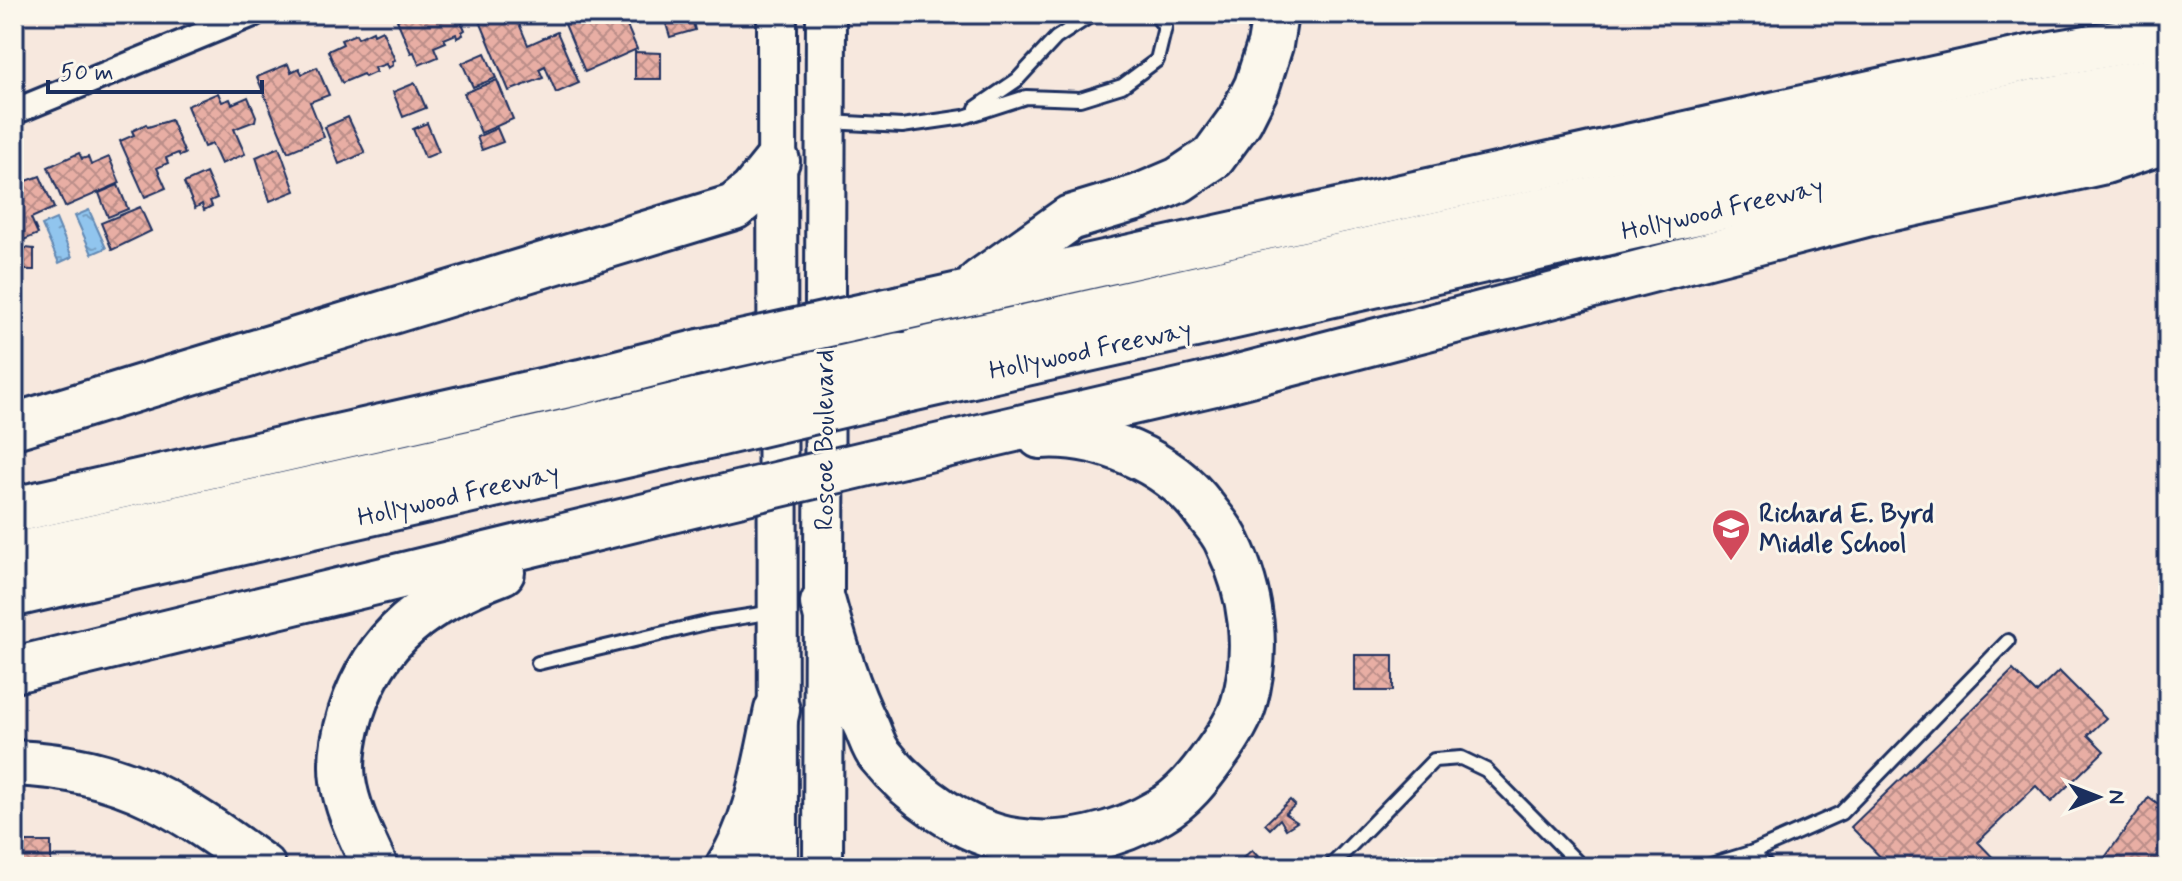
<svg xmlns="http://www.w3.org/2000/svg" width="2182" height="881" viewBox="0 0 2182 881" font-family="Mynerve,sans-serif">
	<style>
		.water { fill: url(#water-ripples); stroke: #6289b4; stroke-width: 2 }
		.building { fill: url(#building-cross-hatch); stroke: #1b2f5e; stroke-width: 2 }
		.lines { fill: none; stroke-linecap: round; stroke-linejoin: round }
		.lane-casing { stroke: #1b2f5e; stroke-width: 18 }
		.street-casing { stroke: #1b2f5e; stroke-width: 30 }
		.primary-casing { stroke: #1b2f5e; stroke-width: 44 }
		.highway-casing { stroke: #1b2f5e; stroke-width: 50 }
		.lane { stroke: #fbf7ec; stroke-width: 12 }
		.street { stroke: #fbf7ec; stroke-width: 24 }
		.primary { stroke: #fbf7ec; stroke-width: 38 }
		.highway { stroke: #fbf7ec; stroke-width: 44 }
		.highway-bridge-casing { stroke: #1b2f5e; stroke-width: 50; stroke-linecap: butt }
		.highway-bridge { stroke: #fbf7ec; stroke-width: 44 }
		.labels { text-anchor: middle; stroke-width: 6; stroke-linejoin: round; paint-order: stroke }
		.street-label { font-size: 26px; fill: #1b2f5e; stroke: #fbf7ec }
		.poi-label { font-size: 26px; font-weight: bold; fill: #1b2f5e; stroke: #fbf7ec; text-anchor: start }
	</style>
	<defs>
		<pattern id="water-ripples" width="26" height="14" patternUnits="userSpaceOnUse" patternTransform="scale(2)"><rect width="26" height="14" fill="#91c5ee"/><path d="M2 4q2-2 4 0t4 0M15 11q2-2 4 0t4 0" fill="none" stroke="#76a0c4"/></pattern>
		<pattern id="building-cross-hatch" width="8" height="8" patternUnits="userSpaceOnUse" patternTransform="scale(2)"><rect width="8" height="8" fill="#e8aea4"/><path d="M0 0l8 8M0 8l8-8" fill="none" stroke="#bb8e89"/></pattern>
	</defs>
	<rect width="100%" height="100%" fill="#f7e8de"/>
	<filter id="ink" filterUnits="userSpaceOnUse"><feTurbulence type="fractalNoise" baseFrequency=".0125" numOctaves="2"/><feDisplacementMap in="SourceGraphic" scale="16" xChannelSelector="R" yChannelSelector="G"/><feConvolveMatrix kernelMatrix="1 2 1 2 8 2 1 2 1" color-interpolation-filters="sRGB"/></filter>
	<g filter="url(#ink)">
		<g class="water">
			<polygon points="89,210 106,248 92,254 75,216"/>
			<polygon points="56,219 72,257 59,263 42,225"/>
		</g>
		<g class="building">
			<polygon points="411,14 458,14 465,30 462,32 463,35 457,38 456,34 444,39 446,42 434,47 438,57 419,65 414,52 411,53 397,20"/>
			<polygon points="477,14 515,14 528,45 557,32 579,83 556,93 545,66 539,69 543,78 509,91"/>
			<polygon points="569,14 622,14 637,49 585,72 562,17"/>
			<polygon points="663,14 691,14 695,30 670,37"/>
			<polygon points="382,30 395,60 392,61 393,65 388,68 386,64 374,68 376,72 365,77 363,74 342,83 328,51 343,44 341,40 356,34 358,38 373,31 374,34"/>
			<polygon points="635,52 661,53 661,79 635,79"/>
			<polygon points="485,53 496,78 473,87 462,63"/>
			<polygon points="288,64 291,72 299,68 302,74 317,67 329,95 310,102 324,137 288,152 257,77"/>
			<polygon points="497,80 513,119 481,133 464,93"/>
			<polygon points="415,83 426,108 403,117 393,92"/>
			<polygon points="218,93 222,102 230,99 232,104 248,97 256,116 255,121 234,129 245,154 221,164 212,144 204,147 187,106"/>
			<polygon points="348,117 365,153 339,164 325,127"/>
			<polygon points="171,120 185,154 180,156 178,153 166,158 168,163 157,168 166,188 145,197 120,141 134,135 132,131 146,124 148,127"/>
			<polygon points="427,123 439,152 425,158 413,129"/>
			<polygon points="497,128 503,142 482,150 477,137"/>
			<polygon points="279,147 295,191 270,201 256,157"/>
			<polygon points="79,153 82,159 88,157 91,165 109,157 120,183 65,207 48,167"/>
			<polygon points="206,173 217,198 210,201 212,206 204,210 202,204 195,208 184,183"/>
			<polygon points="40,176 54,208 31,218 38,234 14,244 14,182 22,178 24,182"/>
			<polygon points="118,185 128,209 108,217 99,193"/>
			<polygon points="140,207 151,231 112,250 101,223"/>
			<polygon points="16,247 34,249 34,270 23,270 23,276 14,275"/>
			<rect x="1355" y="655" width="38" height="36"/>
			<polygon points="2013,670 2036,693 2059,671 2106,718 2088,735 2104,751 2051,802 2036,786 1978,842 2002,867 1890,867 1851,827"/>
			<polygon points="2149,797 2168,811 2168,867 2098,867"/>
			<polygon points="1290,800 1295,805 1285,814 1297,822 1286,829 1280,819 1270,829 1265,824"/>
			<polygon points="16,842 51,842 51,865 55,867 14,867"/>
			<polygon points="1252,850 1261,860 1253,867 1243,858"/>
		</g>
		<g class="lines">
			<g class="lane-casing">
				<g id="lane">
					<polyline points="976,108 1017,80 1056,38 1093,14"/>
					<polyline points="829,122 902,126 964,117 1026,97 1080,99 1122,86 1157,60 1165,27 1155,14"/>
					<polyline points="538,663 710,622 774,612"/>
					<polyline points="1753,852 1841,813 2008,641"/>
					<polyline points="1330,867 1434,760 1461,758 1486,770 1582,867"/>
					<polyline points="1704,867 1753,852 1767,867"/>
				</g>
			</g>
			<g class="street-casing">
				<polyline id="street" points="14,112 253,14"/>
			</g>
			<g class="primary-casing">
				<g id="primary">
					<polyline points="777,14 778,867"/>
					<polyline points="823,867 826,14"/>
				</g>
			</g>
			<g class="highway-casing">
				<g id="highway">
					<polyline points="980,282 1070,218 1139,197 1179,180 1213,157 1240,120 1257,86 1270,45 1275,14"/>
					<polyline points="901,308 2029,58 2168,34"/>
					<polyline points="900,355 1838,144 2033,102 2168,78"/>
					<polyline points="901,391 1876,172 2168,113"/>
					<polyline points="14,426 734,207 752,192 777,161"/>
					<polyline points="902,455 1223,381 1870,213 2105,161 2168,140"/>
					<polyline points="14,510 581,382 700,352"/>
					<polyline points="14,555 561,433 700,400"/>
					<polyline points="14,594 700,438"/>
					<path d="M 823,603 C 835,646 847,688 867,728 C 871,737 874,748 880,755 C 912,795 964,833 1015,841 C 1064,849 1118,836 1160,811 C 1183,798 1200,776 1215,755 C 1226,740 1239,721 1244,703 C 1259,650 1252,593 1228,544 C 1223,531 1212,520 1204,509 C 1169,461 1099,432 1040,436"/>
					<polyline points="14,670 700,503"/>
					<path d="M 14,763 C 61,765 111,775 153,796 C 192,815 228,842 263,867"/>
					<path d="M 375,867 C 363,840 347,810 343,780 C 340,760 345,733 351,713 C 376,635 428,600 502,572"/>
					<path d="M 728,867 C 758,821 765,763 777,710"/>
				</g>
			</g>
			<use href="#lane" class="lane"/>
			<use href="#street" class="street"/>
			<use href="#primary" class="primary"/>
			<use href="#highway" class="highway"/>
			<g class="highway-bridge-casing">
				<g id="highway-bridge">
					<polyline points="700,352 901,308"/>
					<polyline points="700,400 900,355"/>
					<polyline points="700,438 901,391"/>
					<polyline points="700,503 902,455"/>
				</g>
			</g>
			<use href="#highway-bridge" class="highway-bridge"/>
		</g>
	</g>
	<defs>
		<g id="school-pin" transform="scale(2)"><path d="M0 17L-7.5 6A9.5 9.5 0 1 1 7.5 6Z" fill="#d1495b" stroke="#fbf7ec"/><path d="M0-5L7-2L0 1L-7-2ZM-4 1L0 2.5L4 1V4Q0 6-4 4Z" fill="#fff"/></g>
	</defs>
	<g fill-rule="evenodd">
		<use href="#school-pin" x="1731" y="528"/>
	</g>
	<g class="labels">
		<g class="street-label">
			<text transform="translate(1722 208) rotate(-13)" y="9">Hollywood Freeway</text>
			<text transform="translate(1090 349) rotate(-12)" y="9">Hollywood Freeway</text>
			<text transform="translate(824 440) rotate(-90)" y="9">Roscoe Boulevard</text>
			<text transform="translate(458 494) rotate(-13)" y="9">Hollywood Freeway</text>
		</g>
		<g class="poi-label">
			<text x="1759" y="522">Richard E. Byrd<tspan x="1759" dy="30">Middle School</tspan></text>
		</g>
	</g>
	<rect width="2182" height="881" fill="none" stroke="#fbf7ec" stroke-width="48"/>
	<rect x="24" y="24" width="2134" height="833" fill="none" stroke="#1b2f5e" stroke-width="3" filter="url(#ink)"/>
	<g transform="translate(2098 797) rotate(90)" stroke="#fbf7ec" stroke-width="6" paint-order="stroke">
	<path d="M0-6L14 30L0 20L-14 30Z" fill="#1b2f5e"/>
	<text y="-12" font-size="22" font-weight="bold" text-anchor="middle" fill="#1b2f5e">N</text>
	</g>
	<path d="M48 80v12h214v-12" fill="none" stroke="#1b2f5e" stroke-width="4"/>
	<text x="60" y="80" font-size="24" fill="#1b2f5e" stroke="#fbf7ec" stroke-width="6" paint-order="stroke">50 m</text>
</svg>
